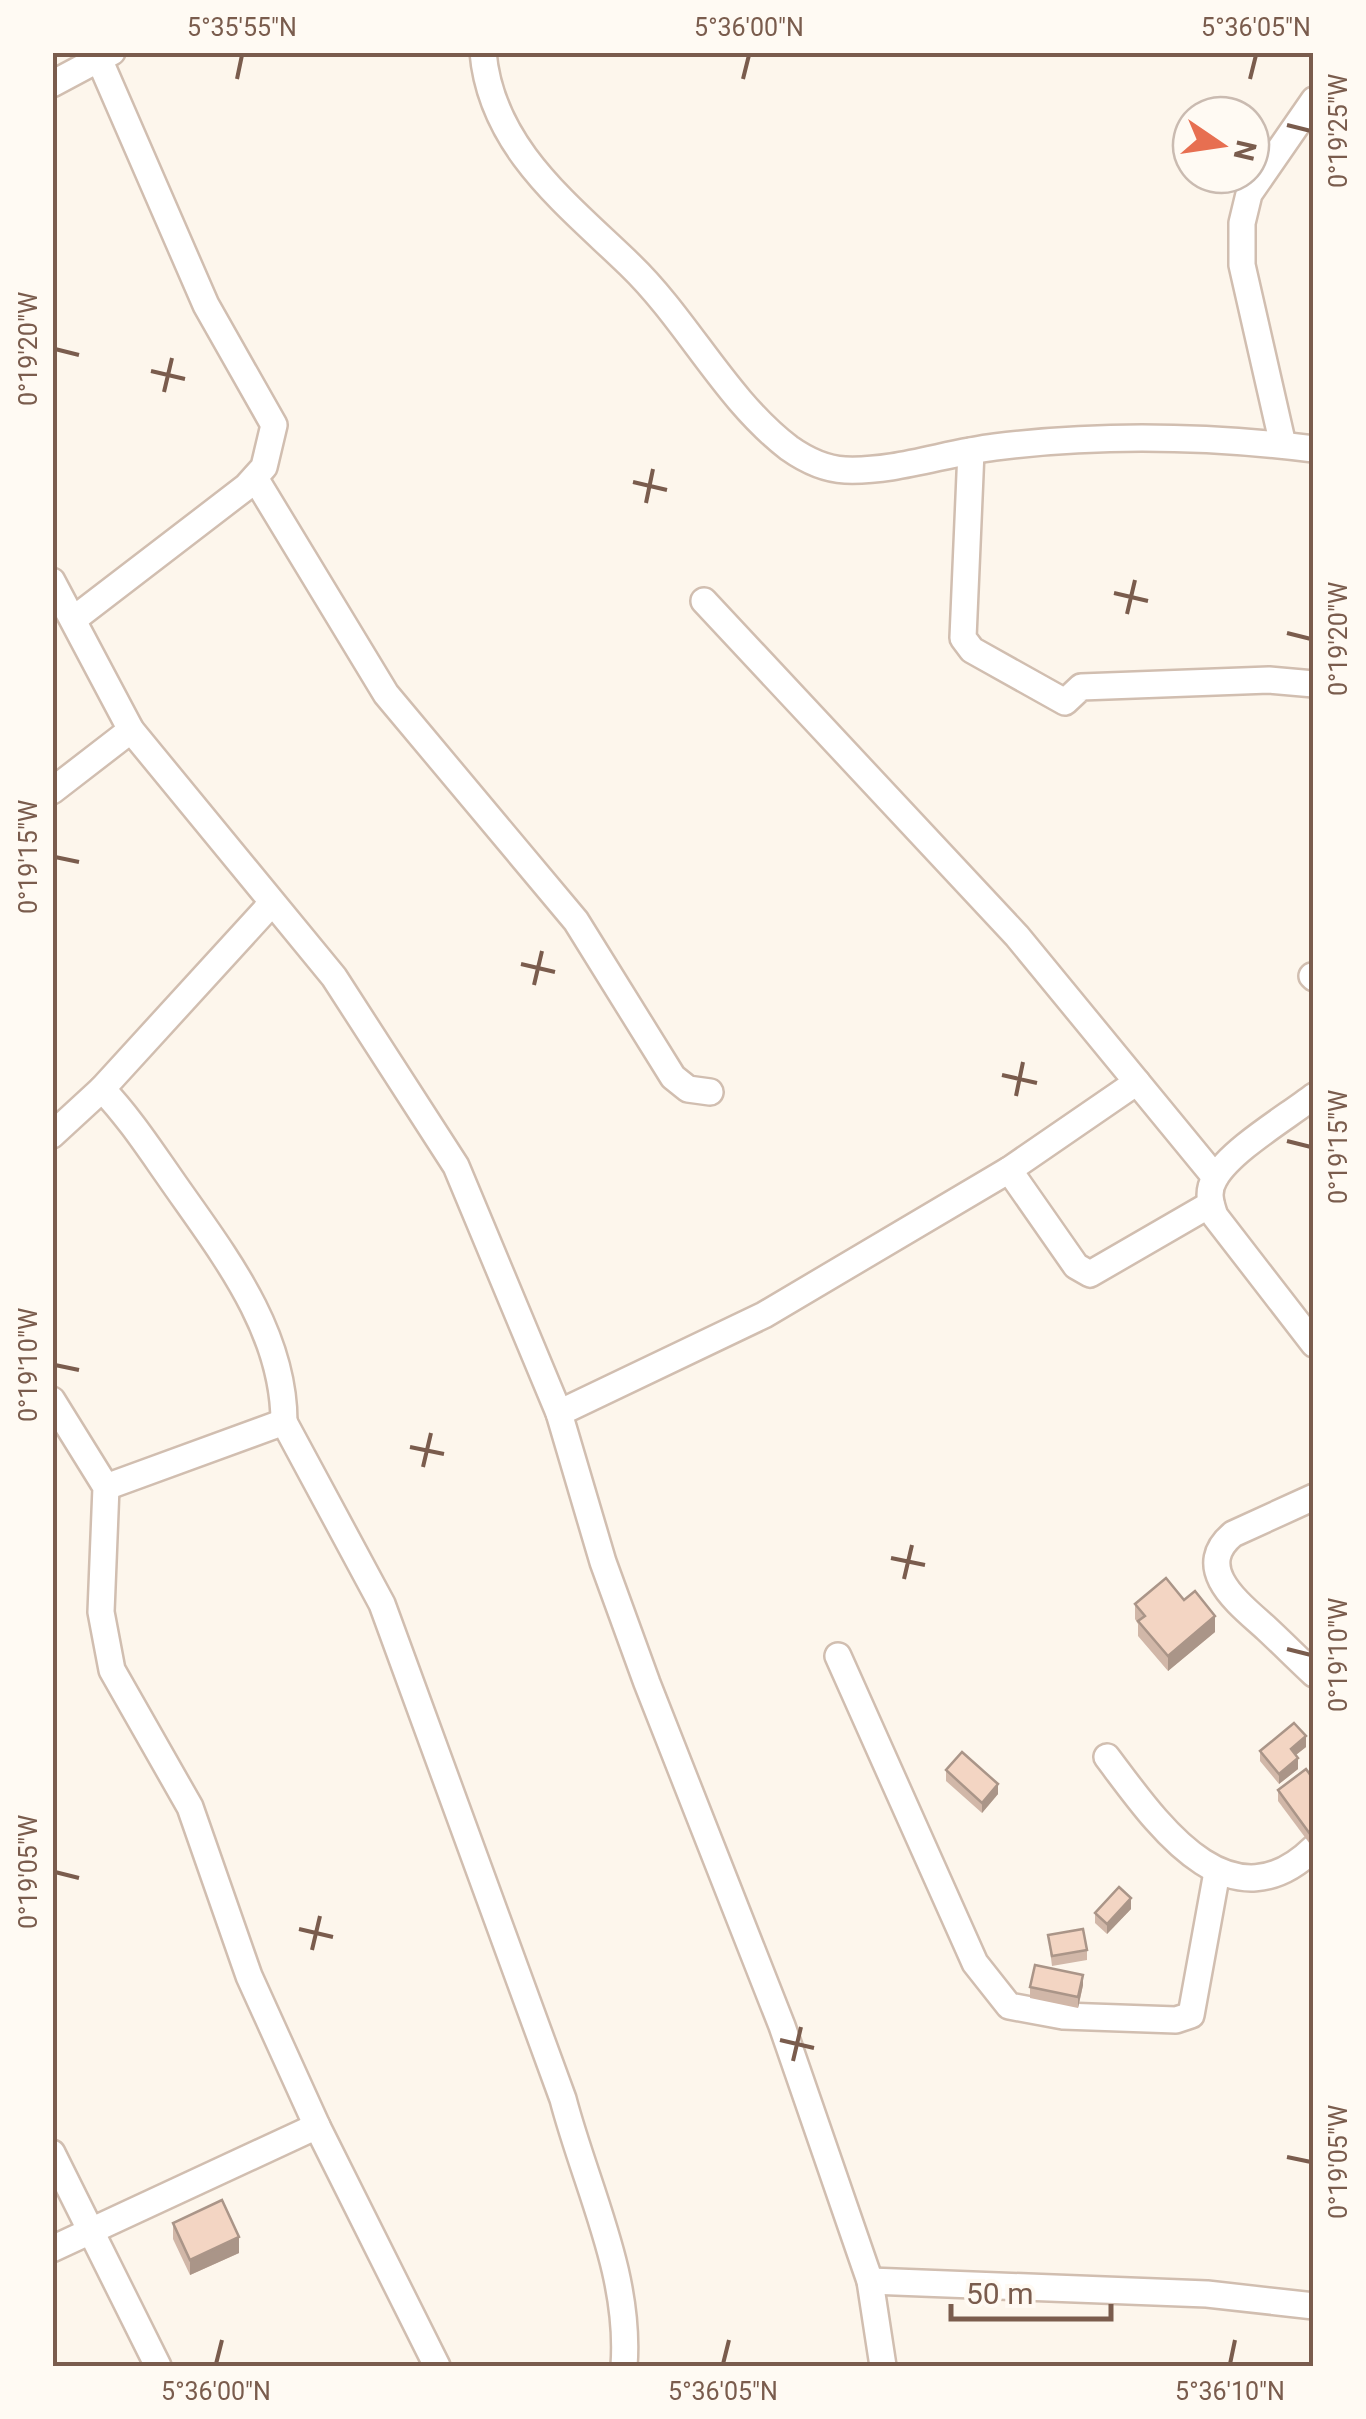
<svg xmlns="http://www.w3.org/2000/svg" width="1366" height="2419" viewBox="0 0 1366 2419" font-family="Roboto,sans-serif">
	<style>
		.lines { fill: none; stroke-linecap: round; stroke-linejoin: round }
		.minor-casing { stroke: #d1beb0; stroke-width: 30 }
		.minor { stroke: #fff; stroke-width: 25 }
		.wall { fill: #d1b7a8 }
		.shaded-wall { fill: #aa9588 }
		.building { fill: #f3d5c3; stroke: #aa9588; stroke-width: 2.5 }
		.ticks { fill: none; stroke: #7a5c4d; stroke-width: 4 }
		.neatline { fill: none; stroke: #7a5c4d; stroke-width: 4 }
		.ticks-label { font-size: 25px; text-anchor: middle; fill: #7a5c4d }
	</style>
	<rect width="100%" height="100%" fill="#fdf6ec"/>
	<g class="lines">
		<g class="minor-casing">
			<g id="minor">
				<path d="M 483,52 C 491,147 567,204 630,265 C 688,321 725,399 789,448 C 806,460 825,469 845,470 C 896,472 945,453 995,447 C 1098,434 1210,436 1314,449"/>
				<polyline points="52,84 112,52"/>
				<polyline points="1283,445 1242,265 1242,223 1249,194 1314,100"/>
				<polyline points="971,451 963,638 972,650 1065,702 1081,687 1269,680 1314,684"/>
				<polyline points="255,478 386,694 576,921 673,1077 688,1089 710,1092"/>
				<polyline points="52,581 131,730 334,977 456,1166 559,1413 603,1562 647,1683 782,2026 870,2281 883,2366"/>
				<polyline points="704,601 1017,936 1215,1177"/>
				<polyline points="74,619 246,487 264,467 274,425 206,305 96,52"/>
				<polyline points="52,791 131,730"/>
				<path d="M 271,904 L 102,1089 C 127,1115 147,1145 168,1175 C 219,1249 284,1327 284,1422"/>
				<polyline points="1312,976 1314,978"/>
				<path d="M 1314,1096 C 1287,1117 1231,1150 1215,1178 C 1207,1191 1210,1202 1215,1216 L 1314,1344"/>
				<polyline points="52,1135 102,1089"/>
				<polyline points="1009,1170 1137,1082"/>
				<polyline points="52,1400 106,1487 101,1612 112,1670 190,1807 249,1976 317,2126 437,2366"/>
				<polyline points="559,1413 764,1315 1009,1170 1076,1266 1090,1274 1211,1204"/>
				<path d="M 106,1487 L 284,1422 L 382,1604 L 563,2099 C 586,2187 631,2274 624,2366"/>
				<path d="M 1314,1497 L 1233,1534 C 1191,1569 1241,1605 1267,1629 C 1283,1644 1298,1659 1314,1674"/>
				<polyline points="838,1656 975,1963 1009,2006 1063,2016 1176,2020 1191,2015 1217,1872"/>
				<path d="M 1107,1757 C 1154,1819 1228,1932 1314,1848"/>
				<polyline points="52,2153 158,2366"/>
				<polyline points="52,2249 317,2126"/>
				<polyline points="870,2281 1207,2294 1314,2306"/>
			</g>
		</g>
		<use href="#minor" class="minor"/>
	</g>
	<g class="wall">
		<polygon points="1184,1600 1215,1632 1168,1671 1138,1636 1138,1624 1135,1619 1135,1604"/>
		<polygon points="1306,1747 1295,1755 1298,1769 1279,1784 1260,1761 1260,1751"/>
		<polygon points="946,1770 998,1794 982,1813 946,1781"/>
		<polygon points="1314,1780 1314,1841 1310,1844 1278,1801 1278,1790"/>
		<polygon points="1131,1909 1107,1934 1095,1923 1095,1913"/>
		<polygon points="1048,1935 1087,1950 1087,1960 1052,1966"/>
		<polygon points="1083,1985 1078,2008 1030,1998 1030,1987"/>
		<polygon points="173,2223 239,2253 190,2275 173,2239"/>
	</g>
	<g class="shaded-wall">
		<polygon points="1215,1616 1215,1632 1168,1671 1168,1656"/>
		<polygon points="1306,1736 1306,1747 1291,1759 1291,1749"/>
		<polygon points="1298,1758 1298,1769 1279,1784 1279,1774"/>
		<polygon points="998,1784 998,1794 982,1813 982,1803"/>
		<polygon points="1131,1898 1131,1909 1107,1934 1107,1924"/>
		<polygon points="1083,1975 1083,1985 1078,2008 1078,1997"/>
		<polygon points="239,2237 239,2253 190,2275 190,2260"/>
	</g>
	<g class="building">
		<polygon points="1166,1578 1184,1600 1195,1591 1215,1616 1168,1656 1138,1621 1145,1616 1135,1604"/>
		<polygon points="1294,1723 1306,1736 1291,1749 1298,1758 1279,1774 1260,1751"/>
		<polygon points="962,1752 998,1784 982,1803 946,1770"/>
		<polygon points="1306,1769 1314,1780 1314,1831 1310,1834 1278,1790"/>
		<polygon points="1119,1887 1131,1898 1107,1924 1095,1913"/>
		<polygon points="1083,1929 1087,1950 1052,1956 1048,1935"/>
		<polygon points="1035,1965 1083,1975 1078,1997 1030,1987"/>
		<polygon points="222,2200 239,2237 190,2260 173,2223"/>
	</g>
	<path class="ticks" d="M 237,79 L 242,55M 743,79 L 749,55M 1250,79 L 1256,55M 1287,125 L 1311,131M 55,349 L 79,355M 151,371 L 185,379M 164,392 L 172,358M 633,482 L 667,490M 646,503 L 653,469M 1114,593 L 1148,601M 1127,614 L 1135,580M 1287,633 L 1311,639M 55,857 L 79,862M 521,964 L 555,972M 534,985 L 542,951M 1002,1075 L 1037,1083M 1016,1096 L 1023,1062M 1287,1141 L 1311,1147M 55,1365 L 79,1370M 410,1447 L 444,1454M 423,1467 L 431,1433M 891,1558 L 925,1565M 904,1579 L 912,1545M 1287,1649 L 1311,1655M 55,1872 L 79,1878M 299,1929 L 333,1937M 312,1950 L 320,1916M 780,2040 L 814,2048M 793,2061 L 801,2027M 1287,2157 L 1311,2162M 216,2364 L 222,2340M 723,2364 L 729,2340M 1230,2364 L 1235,2340"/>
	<rect width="1366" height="2419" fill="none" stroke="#fffaf3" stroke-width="110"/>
	<g transform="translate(1221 145) rotate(103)"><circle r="48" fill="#fffaf3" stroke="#cabbb1" stroke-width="2.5"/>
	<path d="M0-8L18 38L0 25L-18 38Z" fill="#e76f51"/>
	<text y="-15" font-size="28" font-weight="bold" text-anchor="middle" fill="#7a5c4d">N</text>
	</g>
	<path d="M951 2304v15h160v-15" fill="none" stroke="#7a5c4d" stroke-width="5"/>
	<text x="966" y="2304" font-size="30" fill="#7a5c4d" stroke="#fffaf3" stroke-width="8" paint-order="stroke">50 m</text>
	<rect x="55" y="55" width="1256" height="2309" class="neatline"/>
	<g class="ticks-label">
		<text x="242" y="36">5°35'55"N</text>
		<text x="749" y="36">5°36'00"N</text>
		<text x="1256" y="36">5°36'05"N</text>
		<text transform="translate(1338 131) rotate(-90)" y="9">0°19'25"W</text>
		<text transform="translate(28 349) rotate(-90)" y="9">0°19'20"W</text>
		<text transform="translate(1338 639) rotate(-90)" y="9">0°19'20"W</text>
		<text transform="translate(28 857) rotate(-90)" y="9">0°19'15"W</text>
		<text transform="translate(1338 1147) rotate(-90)" y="9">0°19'15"W</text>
		<text transform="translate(28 1365) rotate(-90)" y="9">0°19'10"W</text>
		<text transform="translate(1338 1655) rotate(-90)" y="9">0°19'10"W</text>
		<text transform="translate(28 1872) rotate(-90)" y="9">0°19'05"W</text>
		<text transform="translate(1338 2162) rotate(-90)" y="9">0°19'05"W</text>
		<text x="216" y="2400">5°36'00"N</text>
		<text x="723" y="2400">5°36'05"N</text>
		<text x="1230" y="2400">5°36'10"N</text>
	</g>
</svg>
